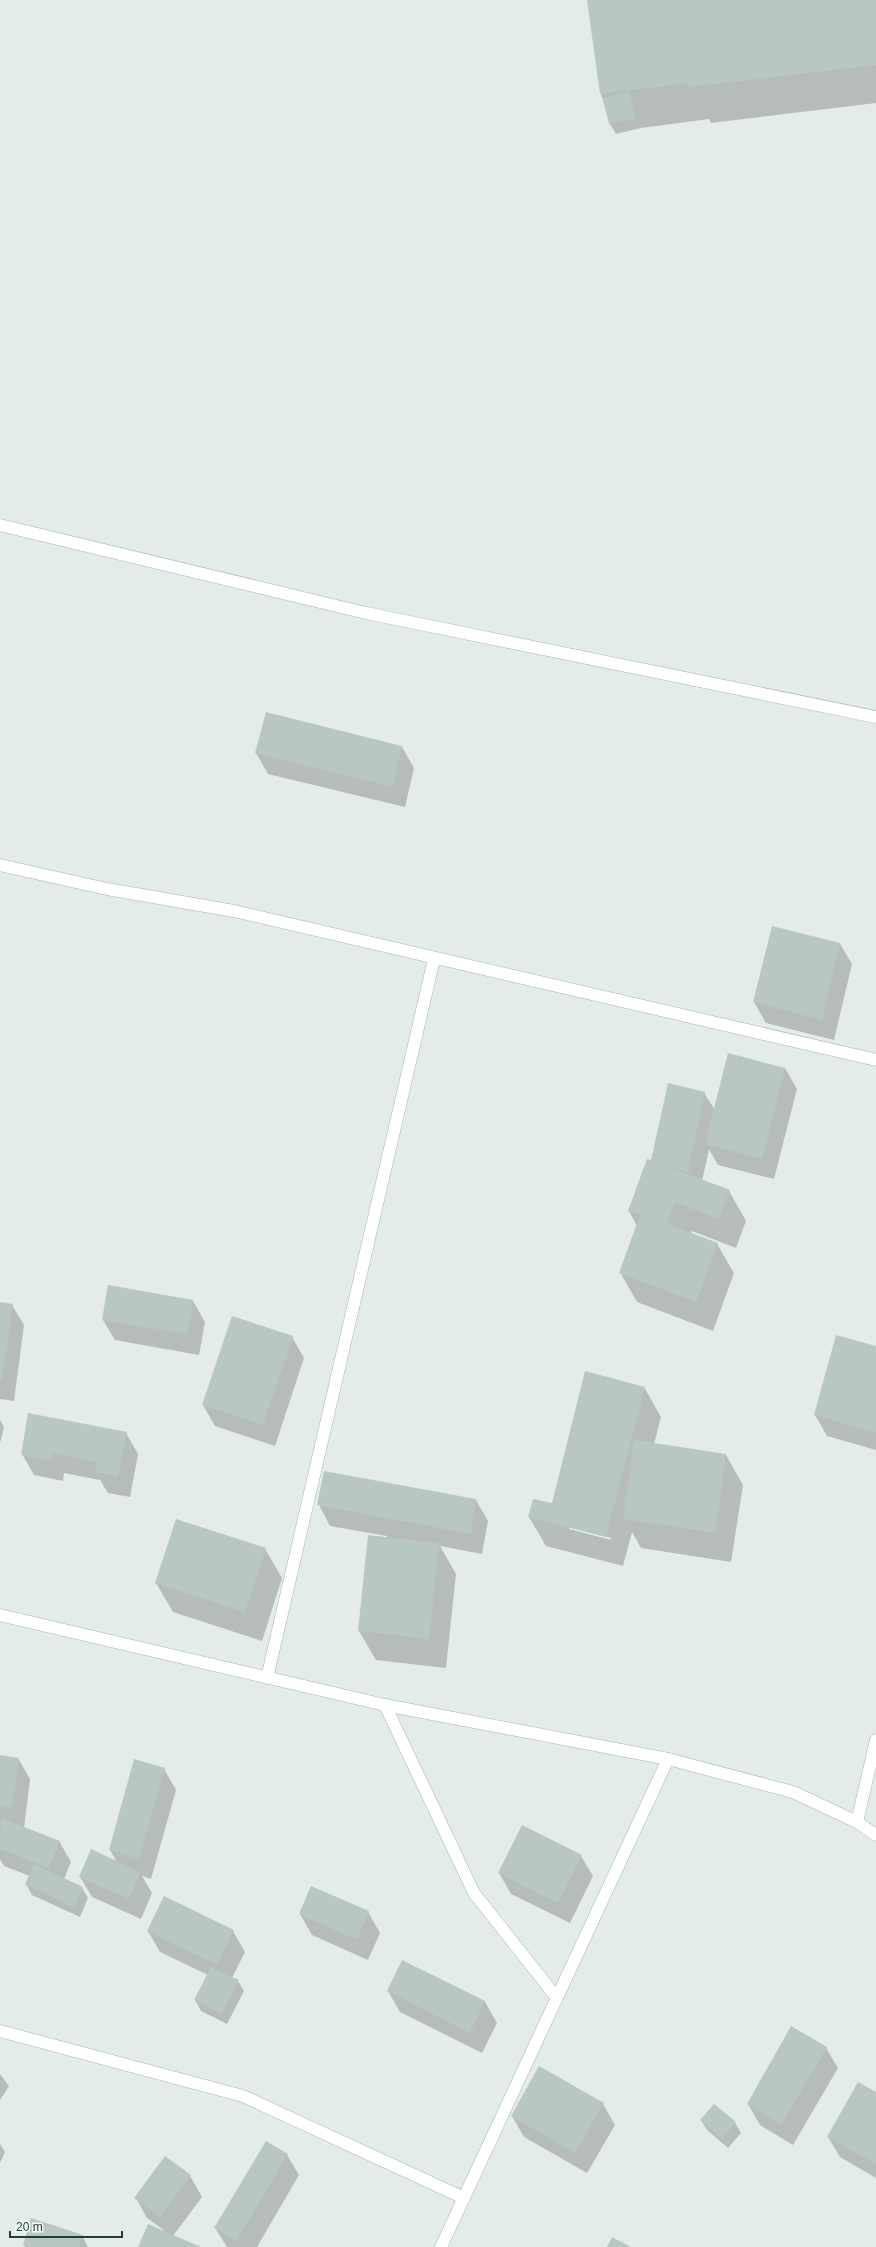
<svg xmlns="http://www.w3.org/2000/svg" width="876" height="2247" viewBox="0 0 876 2247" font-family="Helvetica,sans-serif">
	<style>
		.shadow { fill: #0003; fill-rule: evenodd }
		.building { fill: #b8c7c2 }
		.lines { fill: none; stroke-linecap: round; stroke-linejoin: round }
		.minor-casing { stroke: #a6b4b0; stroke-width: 13 }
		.minor { stroke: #fff; stroke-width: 12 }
	</style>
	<rect width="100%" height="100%" fill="#e3ece9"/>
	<g class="shadow">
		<polygon points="588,0 876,0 876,103 711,123 709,119 641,128 616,134 610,124 601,94"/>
		<polygon points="402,747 414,768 405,807 268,774 256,753"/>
		<polygon points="773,927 840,944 852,964 834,1040 766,1023 754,1002"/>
		<polygon points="785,1068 797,1089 774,1179 718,1165 709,1149 702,1181 729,1191 746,1221 736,1248 692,1231 691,1234 717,1244 734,1273 713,1331 637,1302 620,1272 637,1226 629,1211 651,1162 704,1093 715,1110"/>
		<polygon points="193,1301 205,1322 199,1355 115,1340 103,1320"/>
		<polygon points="0,1303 12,1305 24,1325 14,1401 0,1399"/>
		<polygon points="292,1337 304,1358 275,1446 215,1426 203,1405"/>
		<polygon points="876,1347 876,1450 827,1436 815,1415"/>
		<path d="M 644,1387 L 661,1417 L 654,1444 L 726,1455 L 743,1485 L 731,1562 L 641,1548 L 632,1532 L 623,1566 L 546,1546 L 529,1517 L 552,1505 ZM 569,1527 L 611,1538 L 611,1540 L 569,1529 Z"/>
		<polygon points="0,1420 4,1427 0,1443"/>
		<polygon points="126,1433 138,1454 130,1497 108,1493 100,1480 64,1473 63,1481 34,1475 22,1454"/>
		<polygon points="325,1472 476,1500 488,1521 482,1554 440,1546 456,1574 446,1668 376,1660 359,1631 387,1536 330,1526 319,1505"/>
		<polygon points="265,1549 282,1578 262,1641 173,1612 156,1583"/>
		<polygon points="0,1756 18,1758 30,1779 24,1828 59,1841 71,1862 64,1879 82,1888 88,1898 80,1917 32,1895 26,1884 30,1876 4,1866 0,1859"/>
		<polygon points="164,1769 176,1790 151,1879 142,1876 152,1893 141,1919 92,1897 80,1877 117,1862 110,1850"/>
		<polygon points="581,1856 593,1876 570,1923 511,1894 499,1873"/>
		<polygon points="368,1912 380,1933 368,1960 312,1935 300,1914"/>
		<polygon points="148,1931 233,1931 245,1952 232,1978 238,1981 244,1991 227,2024 201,2011 195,2000 208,1975 160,1952"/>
		<polygon points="403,1962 485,2002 497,2023 482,2053 400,2012 388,1991"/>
		<polygon points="826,2048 838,2068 793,2145 760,2125 748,2104"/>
		<polygon points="0,2074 9,2086 0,2100"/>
		<polygon points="876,2093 876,2178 840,2157 828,2137"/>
		<polygon points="603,2104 615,2125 587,2173 524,2137 512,2116"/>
		<polygon points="701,2120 735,2123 741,2133 728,2148 707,2130"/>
		<polygon points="0,2144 5,2152 0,2163"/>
		<polygon points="287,2155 299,2175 257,2247 227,2247 215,2228"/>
		<polygon points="166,2158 190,2176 202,2197 173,2236 199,2247 139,2247 165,2231 147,2218 136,2198"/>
		<polygon points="82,2236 88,2247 25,2247 24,2245"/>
	</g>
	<g class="building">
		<polygon points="587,0 876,0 876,65 689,87 688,83 600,94"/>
		<polygon points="629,91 636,118 609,124 603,98"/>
		<polygon points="266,712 402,746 393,787 255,753"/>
		<polygon points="772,926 840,943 822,1020 753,1002"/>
		<polygon points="728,1053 785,1068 762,1159 705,1144"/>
		<polygon points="668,1083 705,1092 688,1172 669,1167 730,1190 719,1219 675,1202 667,1224 718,1243 696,1302 619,1273 640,1215 628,1211 647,1159 651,1160"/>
		<polygon points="108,1285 193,1300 188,1334 102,1320"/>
		<polygon points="0,1302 13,1304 2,1381 0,1381"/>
		<polygon points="232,1316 293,1336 263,1425 202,1405"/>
		<polygon points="836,1335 876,1346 876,1433 814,1415"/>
		<polygon points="585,1371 645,1387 606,1537 528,1517 533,1499 552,1503"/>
		<polygon points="28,1413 127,1432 118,1477 95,1472 97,1462 53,1453 51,1461 21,1455"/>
		<polygon points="634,1440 726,1454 715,1533 623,1519"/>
		<polygon points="324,1471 476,1499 471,1534 317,1505"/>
		<polygon points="176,1519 266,1548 245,1612 155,1583"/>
		<polygon points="368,1535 439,1543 429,1639 358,1631"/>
		<polygon points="0,1755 19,1758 12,1807 0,1806"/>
		<polygon points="134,1759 165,1768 139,1859 109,1850"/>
		<polygon points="1,1818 60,1841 49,1868 0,1849"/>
		<polygon points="522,1825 582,1855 558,1903 498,1873"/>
		<polygon points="91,1849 140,1872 129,1899 79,1877"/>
		<polygon points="34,1864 83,1887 74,1908 25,1884"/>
		<polygon points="311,1886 369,1911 357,1940 299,1914"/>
		<polygon points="164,1896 234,1930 217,1965 147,1931"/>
		<polygon points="402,1960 485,2001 470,2033 387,1991"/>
		<polygon points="211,1967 239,1980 221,2014 194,2000"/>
		<polygon points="791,2026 827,2047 781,2125 747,2104"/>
		<polygon points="539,2066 604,2103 575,2153 511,2116"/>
		<polygon points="858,2082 876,2092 876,2164 827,2137"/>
		<polygon points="714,2104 736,2122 722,2139 700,2120"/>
		<polygon points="266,2141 288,2154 236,2241 214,2228"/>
		<polygon points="165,2156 191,2175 160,2217 134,2198"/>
		<polygon points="31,2218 83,2235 79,2247 28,2247 23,2245"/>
		<polygon points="148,2224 201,2247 138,2247"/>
		<polygon points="612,2237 631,2247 607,2247"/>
	</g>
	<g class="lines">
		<g class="minor-casing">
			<g id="minor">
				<polyline points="0,525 366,613 876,717"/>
				<polyline points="0,865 107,889 234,911 876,1060"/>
				<polyline points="0,1615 385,1705 668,1759 793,1792 857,1822 876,1835"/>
				<polyline points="267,1678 434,959"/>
				<polyline points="385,1705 474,1893 557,1998"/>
				<polyline points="857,1822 876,1740"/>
				<polyline points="0,2031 243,2096 464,2198"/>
				<polyline points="441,2247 668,1759"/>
			</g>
		</g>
		<use href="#minor" class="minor"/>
	</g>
	<path d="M10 2231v6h112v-6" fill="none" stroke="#233d38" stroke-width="2"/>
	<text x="16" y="2231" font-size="12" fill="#233d38" stroke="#f3f9f6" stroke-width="3" paint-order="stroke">20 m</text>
</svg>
